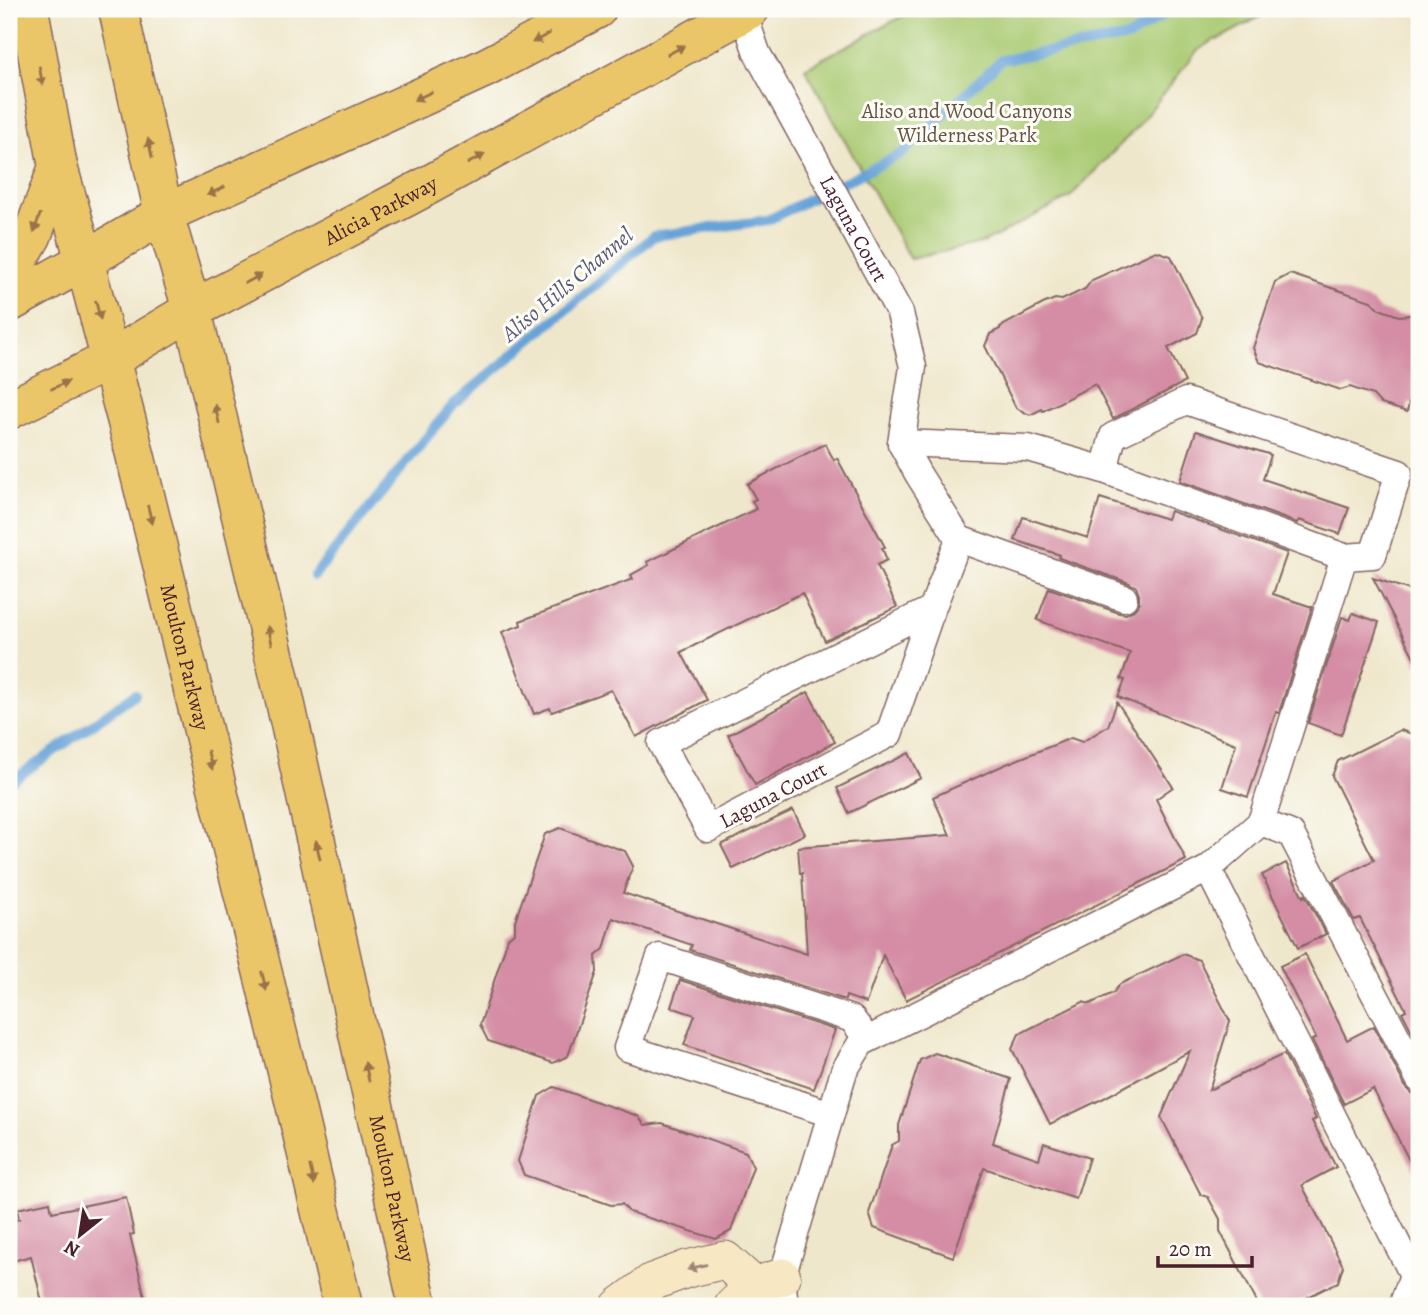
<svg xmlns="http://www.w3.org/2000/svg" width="1428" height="1315" viewBox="0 0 1428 1315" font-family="Alegreya,serif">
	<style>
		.green { fill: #aacb73; stroke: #7a754f; stroke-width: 2 }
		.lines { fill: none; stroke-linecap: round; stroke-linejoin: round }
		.stream { stroke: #67a3d8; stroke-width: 10 }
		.building { fill: #d48da4 }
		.street-casing { stroke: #846563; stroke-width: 29 }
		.secondary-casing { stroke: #846563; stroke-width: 39 }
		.primary-casing { stroke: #846563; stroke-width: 41 }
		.street { stroke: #fff; stroke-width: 26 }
		.secondary { stroke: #f7e8c3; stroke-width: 37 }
		.primary { stroke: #eac669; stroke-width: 38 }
		.oneway { fill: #9a724a }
		.oneway2 { fill: #a08477 }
		.labels { text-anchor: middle; stroke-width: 6; stroke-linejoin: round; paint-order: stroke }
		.park-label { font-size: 21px; fill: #675341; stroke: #fdfcf7 }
		.street-label { font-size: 21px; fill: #4a1f2b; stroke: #fdfcf7 }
		.water-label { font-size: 23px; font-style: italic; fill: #575a79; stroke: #fdfcf7 }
	</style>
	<rect width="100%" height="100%" fill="#fdfcf7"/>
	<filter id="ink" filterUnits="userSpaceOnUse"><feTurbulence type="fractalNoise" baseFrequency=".0143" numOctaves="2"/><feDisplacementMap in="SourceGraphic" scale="14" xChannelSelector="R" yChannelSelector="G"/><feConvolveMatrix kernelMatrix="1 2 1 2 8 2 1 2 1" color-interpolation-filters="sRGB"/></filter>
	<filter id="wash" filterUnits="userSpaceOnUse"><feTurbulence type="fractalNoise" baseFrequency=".00686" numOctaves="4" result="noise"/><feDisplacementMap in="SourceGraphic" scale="28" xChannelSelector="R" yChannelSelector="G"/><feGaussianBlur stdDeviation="1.57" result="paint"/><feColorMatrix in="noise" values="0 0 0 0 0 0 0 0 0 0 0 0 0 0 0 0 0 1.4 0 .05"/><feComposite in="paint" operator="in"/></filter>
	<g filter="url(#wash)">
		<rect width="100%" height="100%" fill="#efe7cb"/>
		<polygon class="green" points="916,9 1274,9 1217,40 1216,39 1197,51 1137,127 1070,197 985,242 910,259 805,68"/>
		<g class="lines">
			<g class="stream">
				<polyline points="314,576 453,405 654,236 768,220 903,153 1001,60 1129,37 1172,9"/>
				<polyline points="9,783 135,694"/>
			</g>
		</g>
		<g id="blocks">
			<g class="building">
				<polygon points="1156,251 1171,256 1202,318 1197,333 1168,348 1185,382 1113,419 1095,384 1043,411 1042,409 1030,415 1016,408 985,346 990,334 1000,329 1000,327 1043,304 1055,299 1062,300 1085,289 1092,280"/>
				<polygon points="1290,274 1371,301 1379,309 1399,316 1419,314 1419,403 1415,401 1414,405 1409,403 1407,412 1381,404 1373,395 1350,387 1341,390 1259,362 1253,348 1275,282"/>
				<polygon points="1196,431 1271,455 1263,479 1349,508 1340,534 1299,520 1297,523 1180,481"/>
				<polygon points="825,444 834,460 837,458 885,547 882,548 887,560 877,565 897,607 825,641 802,593 681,652 707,700 636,737 611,690 552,712 550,708 534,714 502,632 521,625 520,621 633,579 631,575 649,565 647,562 756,509 752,501 756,499 747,484"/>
				<polygon points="1100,498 1167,519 1170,511 1287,553 1273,594 1312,607 1279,713 1276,712 1248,797 1222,788 1236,744 1118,697 1125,680 1121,679 1130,653 1037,620 1049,588 1119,613 1126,614 1134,610 1139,604 1139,595 1136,587 1129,583 1059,558 1060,555 1015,540 1023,517 1088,538"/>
				<polygon points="1373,578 1419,593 1419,667"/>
				<polygon points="1353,613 1379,622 1341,735 1308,723 1342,617 1350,620"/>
				<polygon points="808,692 835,742 755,785 728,735"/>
				<polygon points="1117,702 1173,787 1156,799 1186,860 906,1000 883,955 866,1003 846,996 845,1000 690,950 692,945 613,918 604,949 596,956 597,972 568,1056 553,1063 488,1041 480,1025 508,938 515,932 515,921 545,834 560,828 625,851 633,866 623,893 807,954 802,873 800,873 798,847 950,835 933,797 1004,765 1071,738 1082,742 1108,726"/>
				<polygon points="1400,730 1416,735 1419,742 1419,1045 1402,1012 1406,1010 1360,918 1354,920 1333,881 1374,860 1332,776 1338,761"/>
				<polygon points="909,753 921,778 849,813 837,788"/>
				<polygon points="793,810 805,834 733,869 721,845"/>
				<polygon points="1286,863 1303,897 1305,895 1326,934 1298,948 1262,875"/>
				<polygon points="1183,954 1199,960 1230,1021 1209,1090 1284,1054 1316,1119 1312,1121 1336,1167 1302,1185 1343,1266 1338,1282 1290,1306 1259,1306 1220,1231 1220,1219 1208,1197 1201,1195 1161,1117 1190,1051 1104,1098 1050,1124 1012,1049 1019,1034 1083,1002 1090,1004 1113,993 1120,984"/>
				<polygon points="1305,954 1347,1040 1374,1026 1405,1086 1411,1093 1419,1095 1419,1180 1373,1089 1344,1104 1312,1040 1316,1038 1280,966"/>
				<polygon points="680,980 835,1030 814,1089 684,1045 695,1015 671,1007"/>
				<polygon points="935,1053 1011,1079 993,1143 1039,1159 1044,1143 1089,1158 1076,1199 984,1168 953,1257 874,1228 869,1213 892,1145 899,1141 899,1125 920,1060"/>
				<polygon points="554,1087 638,1116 645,1125 662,1123 746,1152 753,1167 731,1231 716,1239 629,1212 622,1204 611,1205 524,1175 518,1161 539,1096"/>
				<polygon points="126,1197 134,1234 130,1235 147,1306 43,1306 31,1256 9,1262 9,1222 19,1219 17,1209 50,1202 52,1212"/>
			</g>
		</g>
	</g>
	<g filter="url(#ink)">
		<use href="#blocks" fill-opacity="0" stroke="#846563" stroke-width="2"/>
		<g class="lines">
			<g class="street-casing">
				<g id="street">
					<path id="s1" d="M 742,9 L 757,53 L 900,313 L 913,367 L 901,443 L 918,474 L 959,539 L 932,609 L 889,734 L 708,829 L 661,743 L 932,609"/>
					<polyline points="901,443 1028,448 1104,470 1344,557"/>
					<polyline points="1104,470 1113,436 1186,401 1399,473 1373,555 1344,557 1261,822"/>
					<polyline points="959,539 1124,598"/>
					<polyline points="1208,869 1413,1275"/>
					<polyline points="831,1114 627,1048 660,957 852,1019 867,1039"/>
					<polyline points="785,1306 782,1277 844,1071 861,1043 1208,869 1261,822 1291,834 1419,1079"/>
					<polyline points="1402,1306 1413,1275 1419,1271"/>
				</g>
			</g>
			<g class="secondary-casing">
				<g id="secondary">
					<polyline points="620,1306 652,1282 687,1269 725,1260 754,1286"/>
					<polyline points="733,1306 754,1286 782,1277"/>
				</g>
			</g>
			<g class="primary-casing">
				<g id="primary">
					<path id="s2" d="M 29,9 L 58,167 L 76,229 L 128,426 L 296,1108 L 343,1306"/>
					<path id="s3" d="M 118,9 L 164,214 L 192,310 L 285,701 L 418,1306"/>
					<polyline points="9,275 32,236 58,167"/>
					<polyline points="9,303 84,261 164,214 485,68 597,9"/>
					<path id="s4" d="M 9,410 L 111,359 L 192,310 L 416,192 L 750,9"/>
				</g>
			</g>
			<use href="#street" class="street"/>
			<use href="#secondary" class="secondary"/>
			<use href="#primary" class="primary"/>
		</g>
		<defs><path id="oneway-solid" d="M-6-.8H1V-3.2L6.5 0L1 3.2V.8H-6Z" transform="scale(1.75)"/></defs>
		<g class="oneway">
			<use href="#oneway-solid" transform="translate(541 38) rotate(152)"/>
			<use href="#oneway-solid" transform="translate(676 50) rotate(-29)"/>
			<use href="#oneway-solid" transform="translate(41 76) rotate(80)"/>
			<use href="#oneway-solid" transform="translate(423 96) rotate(155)"/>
			<use href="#oneway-solid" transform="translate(150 148) rotate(-103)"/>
			<use href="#oneway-solid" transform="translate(476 159) rotate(-29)"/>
			<use href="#oneway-solid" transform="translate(216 191) rotate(155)"/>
			<use href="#oneway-solid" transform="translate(37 223) rotate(110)"/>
			<use href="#oneway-solid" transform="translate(253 279) rotate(-28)"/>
			<use href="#oneway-solid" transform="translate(98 310) rotate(75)"/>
			<use href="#oneway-solid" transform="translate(60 385) rotate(-26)"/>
			<use href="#oneway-solid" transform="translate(217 414) rotate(-103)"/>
			<use href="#oneway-solid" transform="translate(150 515) rotate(76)"/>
			<use href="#oneway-solid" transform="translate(269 635) rotate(-103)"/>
			<use href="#oneway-solid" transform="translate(210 760) rotate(76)"/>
			<use href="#oneway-solid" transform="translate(318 850) rotate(-102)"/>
			<use href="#oneway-solid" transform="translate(264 981) rotate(76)"/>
			<use href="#oneway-solid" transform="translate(367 1072) rotate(-102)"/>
			<use href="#oneway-solid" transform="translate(312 1175) rotate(77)"/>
		</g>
		<use class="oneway2" href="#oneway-solid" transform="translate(697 1267) rotate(165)"/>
	</g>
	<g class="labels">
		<g class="park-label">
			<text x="967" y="118">Aliso and Wood Canyons<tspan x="967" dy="24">Wilderness Park</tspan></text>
		</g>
		<g class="street-label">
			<text dy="7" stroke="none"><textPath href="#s4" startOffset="422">Alicia Parkway</textPath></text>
			<text dy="7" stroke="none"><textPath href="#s1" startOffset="247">Laguna Court</textPath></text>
			<text dy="7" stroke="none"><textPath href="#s2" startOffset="667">Moulton Parkway</textPath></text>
			<text transform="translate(773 795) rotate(-28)" y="7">Laguna Court</text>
			<text dy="7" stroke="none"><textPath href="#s3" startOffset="1211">Moulton Parkway</textPath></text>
		</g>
		<g class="water-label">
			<text transform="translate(567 284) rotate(-40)" y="8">Aliso Hills Channel</text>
		</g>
	</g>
	<rect width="1428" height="1315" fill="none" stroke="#fdfcf7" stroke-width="35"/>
	<g transform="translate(80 1235) rotate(210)" stroke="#fdfcf7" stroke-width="5" paint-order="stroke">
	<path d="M0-5L12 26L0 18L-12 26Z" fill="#4a1f2b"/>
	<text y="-10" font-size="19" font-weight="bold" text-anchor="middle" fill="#4a1f2b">N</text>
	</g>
	<path d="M1158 1256v10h94v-10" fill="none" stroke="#4a1f2b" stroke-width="3.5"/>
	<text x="1169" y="1256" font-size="21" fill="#4a1f2b" stroke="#fdfcf7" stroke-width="5" paint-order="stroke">20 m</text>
</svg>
